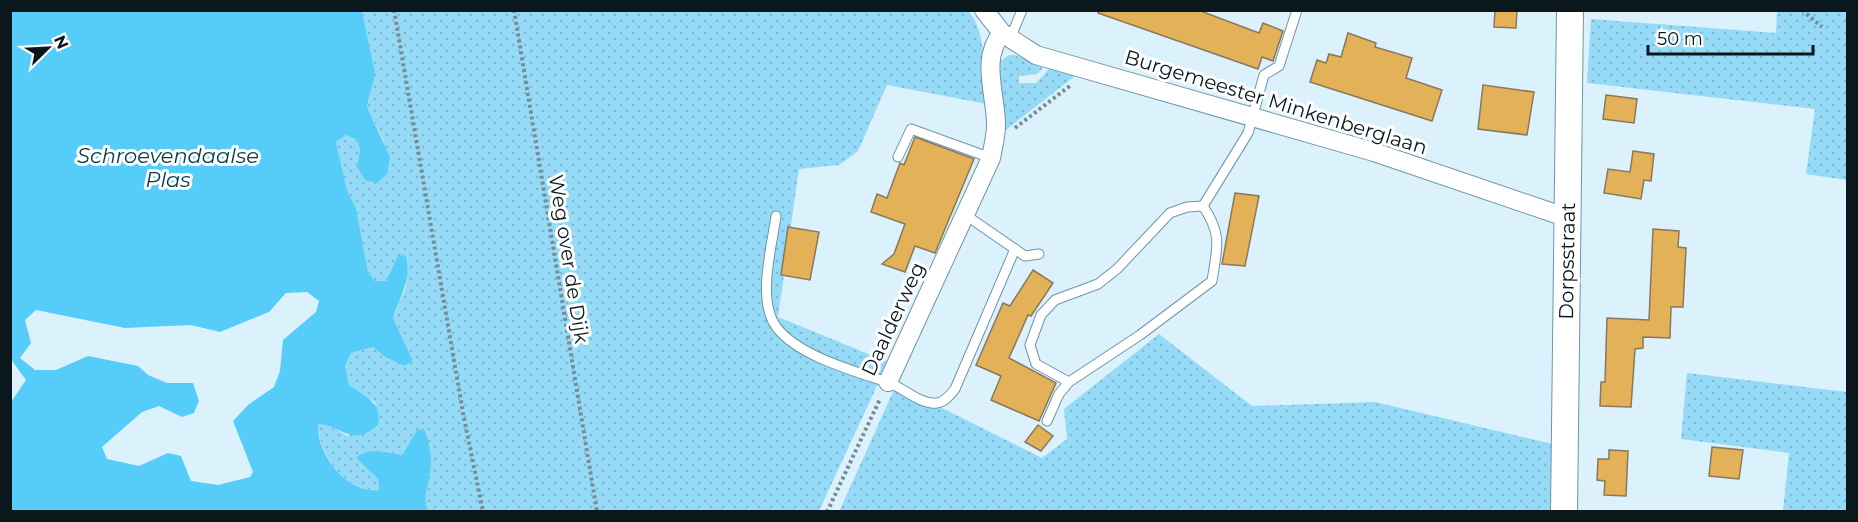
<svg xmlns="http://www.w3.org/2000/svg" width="1858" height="522" viewBox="0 0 1858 522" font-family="Montserrat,sans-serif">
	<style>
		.grass { fill: url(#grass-dots) }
		.water { fill: #56cdf8; fill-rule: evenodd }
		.building { fill: #e3b258; stroke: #89785b; stroke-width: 1.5 }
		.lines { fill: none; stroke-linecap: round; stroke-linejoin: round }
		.lane-casing { stroke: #7095a5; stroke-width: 11 }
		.street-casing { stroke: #7095a5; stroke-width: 20 }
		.secondary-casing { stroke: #7095a5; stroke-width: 28 }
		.path { stroke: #798c94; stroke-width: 4; stroke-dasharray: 3 3; stroke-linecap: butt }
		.lane { stroke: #fff; stroke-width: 9 }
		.street { stroke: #fff; stroke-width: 18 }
		.secondary { stroke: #fff; stroke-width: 26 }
		.labels { text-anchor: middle; stroke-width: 6; stroke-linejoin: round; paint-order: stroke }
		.street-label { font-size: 20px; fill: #0a181e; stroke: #fff }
		.water-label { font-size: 21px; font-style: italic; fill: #043c4d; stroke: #fff }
	</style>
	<defs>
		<pattern id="grass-dots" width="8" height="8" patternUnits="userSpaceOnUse" patternTransform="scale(1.5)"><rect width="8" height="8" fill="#95daf6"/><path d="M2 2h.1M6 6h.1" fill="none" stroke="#7fbad2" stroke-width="1.8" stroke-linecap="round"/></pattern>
	</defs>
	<rect width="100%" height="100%" fill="#dbf2fc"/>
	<g class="grass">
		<path d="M 968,10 C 990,37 980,73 987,104 L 887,85 L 858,151 L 839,165 L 799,169 L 778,317 L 888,362 L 819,511 L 428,511 L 423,500 L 430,473 L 417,430 L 402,455 L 383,451 L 356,458 L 378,479 L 379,490 C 346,493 318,455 318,424 L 328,425 L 348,436 L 376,403 L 349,385 L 345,366 L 351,353 L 373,347 L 385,357 L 413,359 L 393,318 L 406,287 L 408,262 L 392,270 L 386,281 L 375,281 L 368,272 L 356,208 L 347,190 L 336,142 L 346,135 L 357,140 L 360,150 L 357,167 L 384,142 L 367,107 C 378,74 368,43 362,11 Z"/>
		<polygon points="1777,11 1847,11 1847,180 1806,174 1815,109 1587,83 1591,19 1776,33"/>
		<polygon points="1009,55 1015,55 1043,68 1037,74 1019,76 1019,83 1036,83 1049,69 1075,76 1002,133 998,63"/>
		<polygon points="1159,334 1252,406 1375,402 1553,444 1553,511 839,512 896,385 1042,458 1067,439 1064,409"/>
		<polygon points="1687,373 1847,392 1847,511 1783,511 1789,453 1681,439"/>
	</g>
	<path class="water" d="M 10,11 L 362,11 L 375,74 L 367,107 L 390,157 L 387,174 L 377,183 L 365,180 L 357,167 L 360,150 L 357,140 L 346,135 L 336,142 L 347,190 L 356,208 L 368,272 L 375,281 L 386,281 L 398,256 L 405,255 C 414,275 399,299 393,318 L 413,360 L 405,366 L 385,357 L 373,347 L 351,353 L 345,366 L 349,385 C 366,397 382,402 378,425 C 351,448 344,426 318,424 C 316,454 347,494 379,490 L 378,479 L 356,458 C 367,447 388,452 402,455 L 417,430 L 424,429 C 430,443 432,458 430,473 C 428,488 422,497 428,511 L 11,511 L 11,402 L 26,380 L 10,358 ZM 307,292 L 319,301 L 316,312 L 283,340 L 280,371 L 274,387 L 248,405 L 233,421 L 253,472 L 250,477 L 218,485 L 191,481 L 181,456 L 168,453 L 139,466 L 107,459 L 102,447 L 142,412 L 159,406 L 182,417 L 194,413 L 199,401 L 193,383 L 167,383 L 148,375 L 138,366 L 88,356 L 56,370 L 35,370 L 20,358 L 31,343 L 25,320 L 36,310 L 125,328 L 191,325 L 220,332 L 269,312 L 286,293 Z"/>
	<g class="building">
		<polygon points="1099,10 1198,10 1259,33 1263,23 1283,31 1273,61 1262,57 1258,69 1098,13"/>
		<polygon points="1495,10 1517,10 1516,28 1494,27"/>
		<polygon points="1348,33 1376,43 1375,47 1412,58 1406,78 1442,90 1432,121 1310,82 1317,60 1326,63 1329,54 1341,57"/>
		<polygon points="1483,85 1534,92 1527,135 1478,129"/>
		<polygon points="1606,95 1637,99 1634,123 1603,119"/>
		<polygon points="915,137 974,159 935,253 915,246 905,272 882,264 894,254 905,224 871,212 877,194 887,198 900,163 904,165"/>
		<polygon points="1633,151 1654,154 1651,181 1644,180 1641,199 1604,193 1608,169 1630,172"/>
		<polygon points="1235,193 1259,196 1245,266 1222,264"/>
		<polygon points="788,227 819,232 810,280 781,275"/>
		<polygon points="1653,229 1679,231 1678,247 1686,248 1683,307 1671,307 1670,338 1643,337 1643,348 1635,349 1631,407 1600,406 1601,382 1605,382 1607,318 1649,320"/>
		<polygon points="1033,270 1053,283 1031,316 1028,315 1009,358 1056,383 1039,421 991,400 1001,376 976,365 1003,303 1010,306"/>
		<polygon points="1038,425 1053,436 1041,451 1025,442"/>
		<polygon points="1712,447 1743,450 1739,479 1709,476"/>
		<polygon points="1609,450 1628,451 1626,496 1604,495 1605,481 1597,480 1598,459 1609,459"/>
	</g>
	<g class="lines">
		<g class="lane-casing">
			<g id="lane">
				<polyline points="1010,39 1022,10"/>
				<polyline points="898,157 911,129 991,158"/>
				<polyline points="1203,206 1248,133 1264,75 1279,66 1297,10"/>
				<path d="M 776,216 C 772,247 756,301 777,328 C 799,356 854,371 887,382 C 903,387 920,405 937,403 C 945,402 950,395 955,389 L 1015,249"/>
				<polyline points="967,216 1025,256 1039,254"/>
				<path d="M 1047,421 L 1059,394 L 1069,382 L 1140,335 L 1212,281 C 1217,247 1223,236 1203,206 L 1187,207 L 1170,213 L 1117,269 L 1098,284 L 1055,300 L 1041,315 L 1030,345 L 1036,364 L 1069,382"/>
			</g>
		</g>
		<g class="street-casing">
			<g id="street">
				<polyline points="984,10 1002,33 1036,55 1374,152 1568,218"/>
				<path d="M 888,382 L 991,158 C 993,147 996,136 996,125 C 996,94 980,59 1002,33"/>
			</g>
		</g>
		<g class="secondary-casing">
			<polyline id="secondary" points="1564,512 1570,10"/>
		</g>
		<g class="path">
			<polyline points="394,10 463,413 483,512"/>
			<polyline points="514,10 597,512"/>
			<polyline points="1802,10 1822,27"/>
			<polyline points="1015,128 1071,85"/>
			<polyline points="827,512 880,399"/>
		</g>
		<use href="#lane" class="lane"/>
		<use href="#street" class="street"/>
		<use href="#secondary" class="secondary"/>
	</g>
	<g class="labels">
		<g class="street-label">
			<text transform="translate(1276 102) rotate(17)" y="7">Burgemeester Minkenberglaan</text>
			<text transform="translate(569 259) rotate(81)" y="7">Weg over de Dijk</text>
			<text transform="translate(1567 261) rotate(-89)" y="7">Dorpsstraat</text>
			<text transform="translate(893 319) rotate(-65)" y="7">Daalderweg</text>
		</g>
		<g class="water-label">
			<text x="168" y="163">Schroevendaalse<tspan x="168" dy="24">Plas</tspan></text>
		</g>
	</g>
	<rect width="1858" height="522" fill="none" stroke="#0a181e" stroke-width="24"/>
	<g transform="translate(48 48) rotate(66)" stroke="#ffffff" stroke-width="4.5" paint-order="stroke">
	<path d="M0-4.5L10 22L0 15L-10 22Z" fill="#0a181e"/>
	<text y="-9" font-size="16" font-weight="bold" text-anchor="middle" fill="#0a181e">N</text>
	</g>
	<path d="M1648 45v9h165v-9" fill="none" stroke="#0a181e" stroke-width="3"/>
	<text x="1657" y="45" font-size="18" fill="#0a181e" stroke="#ffffff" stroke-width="4.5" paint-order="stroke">50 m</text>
</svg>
